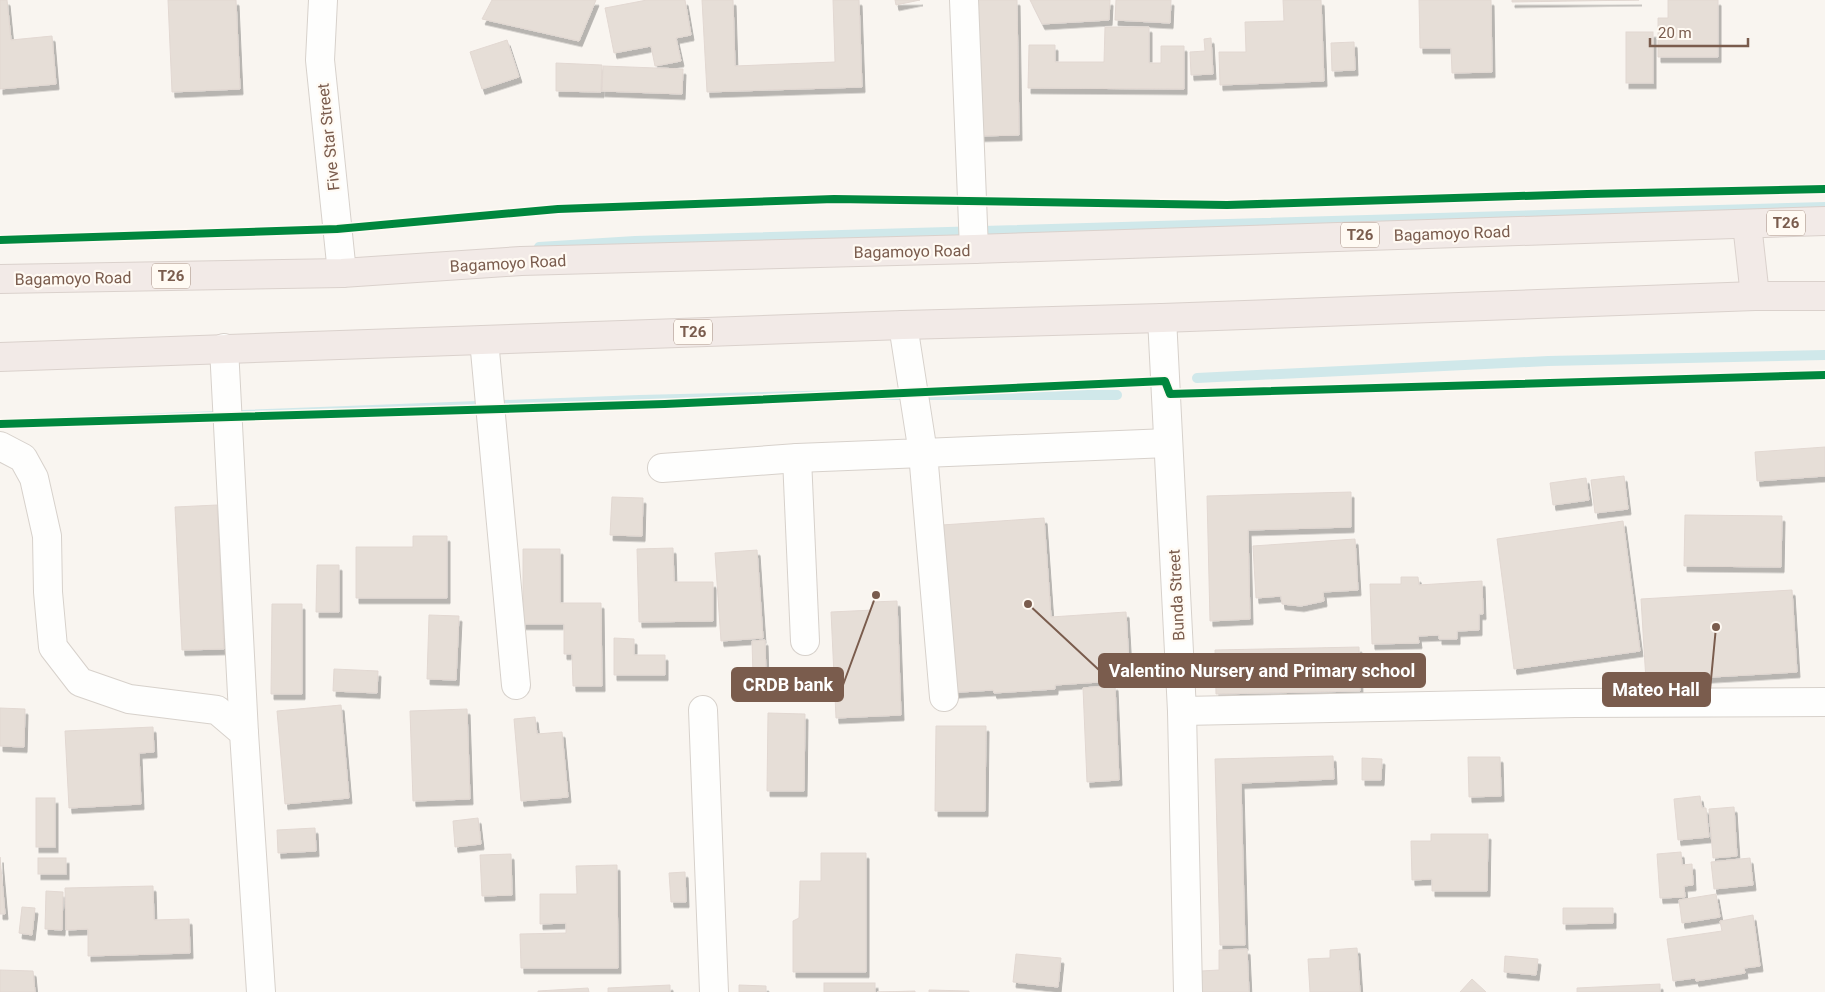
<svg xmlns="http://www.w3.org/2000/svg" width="1825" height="992" viewBox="0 0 1825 992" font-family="Roboto,sans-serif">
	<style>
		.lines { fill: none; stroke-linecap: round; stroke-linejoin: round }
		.stream { stroke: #d0e8ea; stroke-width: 10 }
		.building { fill: #e6ded7; stroke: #e2d8d2; filter: url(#shadow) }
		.minor-casing { stroke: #d7d1cb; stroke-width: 30 }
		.highway-casing { stroke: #dad1cc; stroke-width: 30 }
		.minor { stroke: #fefefd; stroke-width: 28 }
		.highway { stroke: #f2eae7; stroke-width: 28 }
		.cycleway-casing { stroke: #fffaf3; stroke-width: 11 }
		.cycleway { stroke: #00873e; stroke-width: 8 }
		.labels { text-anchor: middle; stroke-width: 4.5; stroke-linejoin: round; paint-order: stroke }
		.shield { fill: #fffaf3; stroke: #a28b7f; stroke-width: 1 }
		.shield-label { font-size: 15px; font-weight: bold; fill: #7a5c4d }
		.street-label { font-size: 16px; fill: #7a5c4d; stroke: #fffaf3 }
		.leader { fill: none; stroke: #7a5c4d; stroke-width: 2 }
		.callout-dot { fill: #7a5c4d; stroke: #fffaf3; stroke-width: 2 }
		.callout { fill: #7a5c4d; stroke: #7a5c4d; stroke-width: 2 }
		.callout-label { font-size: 18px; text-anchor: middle; font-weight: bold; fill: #fff }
	</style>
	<defs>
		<filter id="shadow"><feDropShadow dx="3" dy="5.5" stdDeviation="0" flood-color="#0004"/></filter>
	</defs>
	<rect width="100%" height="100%" fill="#f9f5f0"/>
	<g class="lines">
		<g class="stream">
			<polyline points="539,247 635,241 1825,207"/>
			<polyline points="1197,378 1548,361 1825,355"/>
			<polyline points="0,424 639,400 844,395 1117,395"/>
		</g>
	</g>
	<g class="building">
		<polygon points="0,0 7,0 11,40 52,36 56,84 0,89"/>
		<polygon points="168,0 236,0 240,89 172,92"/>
		<polygon points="492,0 596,0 579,41 482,19"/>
		<polygon points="647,0 685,0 691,35 676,38 681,61 655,66 651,46 614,53 605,8"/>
		<polygon points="702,0 733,0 735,66 835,62 833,0 859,0 862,87 707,92"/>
		<polygon points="895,0 920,0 896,5"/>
		<polygon points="977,0 1017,0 1019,135 979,136"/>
		<polygon points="1030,0 1110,0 1109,20 1042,24"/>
		<polygon points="1116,0 1171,0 1170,23 1115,20"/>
		<polygon points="1283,0 1321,0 1324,81 1220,85 1219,52 1246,52 1245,22 1284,21"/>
		<polygon points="1419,0 1491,0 1492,72 1452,73 1451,48 1420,48"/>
		<polygon points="1512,0 1639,0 1512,2"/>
		<polygon points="1668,0 1718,0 1718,57 1658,57 1658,18 1668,18"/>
		<polygon points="1105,27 1149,27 1149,63 1161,63 1161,46 1184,46 1184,89 1028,88 1029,45 1055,45 1055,62 1104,62"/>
		<rect x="1626" y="32" width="27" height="51"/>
		<polygon points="1211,38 1213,74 1191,75 1190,52 1205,51 1204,39"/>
		<polygon points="507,40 519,77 482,89 470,52"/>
		<polygon points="1354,42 1355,70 1332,71 1331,43"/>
		<polygon points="556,63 602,65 601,92 556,91"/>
		<polygon points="603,66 683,69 682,94 602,91"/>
		<polygon points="1825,447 1825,476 1757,481 1755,452"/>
		<polygon points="1624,476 1628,509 1595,513 1591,480"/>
		<polygon points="1586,478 1589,500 1553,505 1550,483"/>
		<polygon points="1351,492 1351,527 1248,530 1250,619 1210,621 1207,496"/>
		<polygon points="612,497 643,498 642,536 610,535"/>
		<polygon points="217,505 224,649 182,650 175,507"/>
		<polygon points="1685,515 1782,516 1781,567 1684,566"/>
		<polygon points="1044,518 1051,617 1126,612 1130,680 1055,685 1055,689 994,693 993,690 945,693 942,525"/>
		<polygon points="1623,521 1640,651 1514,669 1497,539"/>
		<polygon points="413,536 447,536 447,598 356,598 356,547 413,547"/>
		<polygon points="1355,539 1358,590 1323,592 1324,601 1301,606 1282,604 1281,596 1256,598 1253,546"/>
		<polygon points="673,548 674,582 713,582 713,621 639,622 637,549"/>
		<polygon points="523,549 560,549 560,603 601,603 602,686 573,686 572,654 564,654 564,624 523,624"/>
		<polygon points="757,550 763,638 721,641 715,553"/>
		<polygon points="317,565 339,565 339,612 316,612"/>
		<polygon points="1401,577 1418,577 1419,585 1482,581 1483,614 1479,614 1479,630 1457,631 1457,639 1439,639 1439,635 1418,636 1419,643 1372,644 1370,584 1401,584"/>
		<polygon points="1792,590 1797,672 1646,681 1641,599"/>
		<polygon points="897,601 901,715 836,718 831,612 873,610 872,602"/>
		<polygon points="272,604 302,604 302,694 271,694"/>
		<polygon points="429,615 459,616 456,680 427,679"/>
		<polygon points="614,638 634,639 634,655 665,655 665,675 614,675"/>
		<polygon points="765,640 766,677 753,677 752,641"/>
		<polygon points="1359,647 1360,691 1216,694 1215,650"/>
		<polygon points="334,669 378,671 377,693 333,691"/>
		<polygon points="1115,685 1119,780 1087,782 1083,688"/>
		<polygon points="341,705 349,798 285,804 277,711"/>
		<polygon points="0,708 25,709 24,747 0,746"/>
		<polygon points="467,709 470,799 413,801 410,711"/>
		<polygon points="768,713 805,714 804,791 767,791"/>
		<polygon points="535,717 537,734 562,732 568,797 521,801 514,719"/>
		<polygon points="936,726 986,726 985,811 935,811"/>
		<polygon points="153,727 154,752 139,753 141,804 69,808 65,731"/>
		<polygon points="1333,756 1334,779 1241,783 1245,945 1220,945 1215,759"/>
		<polygon points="1468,757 1500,757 1501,796 1469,797"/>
		<polygon points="1362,758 1382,759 1381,780 1362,780"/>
		<polygon points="1700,796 1702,808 1706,808 1709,837 1678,840 1674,799"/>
		<rect x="36" y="798" width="19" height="49"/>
		<polygon points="1734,807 1737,856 1713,858 1709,809"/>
		<polygon points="478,818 481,844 455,847 453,821"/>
		<polygon points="315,828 316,851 278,853 277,830"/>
		<polygon points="1431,834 1488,834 1487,891 1432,891 1432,879 1412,880 1411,841 1431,841"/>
		<polygon points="1681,852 1682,865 1692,864 1693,885 1684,886 1685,897 1660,898 1657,854"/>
		<polygon points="821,853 866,853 866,972 793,972 793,921 799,918 800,881 821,881"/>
		<polygon points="511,854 512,895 482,896 480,855"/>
		<polygon points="0,857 5,914 0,914"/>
		<rect x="38" y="858" width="28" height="16"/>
		<polygon points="1750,858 1753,885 1714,889 1711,862"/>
		<polygon points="617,865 618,968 521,968 520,934 566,933 566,923 540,924 540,894 577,894 576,866"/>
		<polygon points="685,872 686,902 671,902 669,873"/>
		<polygon points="153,886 154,920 189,919 190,953 88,956 88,929 66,930 65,888"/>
		<polygon points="46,891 63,892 62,930 45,929"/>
		<polygon points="1716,894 1720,917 1682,923 1679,900"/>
		<polygon points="22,907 35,908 32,935 19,933"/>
		<polygon points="1563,908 1613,908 1613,923 1563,924"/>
		<polygon points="1753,915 1760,966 1744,968 1745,973 1696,981 1695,978 1673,981 1667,939 1722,931 1720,921"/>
		<polygon points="1357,948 1360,992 1310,992 1308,959 1330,958 1330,950"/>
		<polygon points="1247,949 1249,992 1201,992 1201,971 1219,970 1219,950"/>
		<polygon points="1016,954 1061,958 1058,987 1013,982"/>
		<polygon points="1505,956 1538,959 1536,975 1504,972"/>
		<polygon points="0,970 33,971 35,992 0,992"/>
		<polygon points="1472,979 1486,992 1460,992"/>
		<rect x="824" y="983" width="51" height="9"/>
		<polygon points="1660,984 1660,992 1577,992 1577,988"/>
		<polygon points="670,985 670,992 608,992 608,988"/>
		<polygon points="739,985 766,986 766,992 739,992"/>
		<polygon points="588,988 589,992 538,992 538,991"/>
		<polygon points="929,990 969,991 969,992 929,992"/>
		<polygon points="915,991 915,992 877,992"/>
	</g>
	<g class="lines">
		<g class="minor-casing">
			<g id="minor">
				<polyline points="323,0 320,60 342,273"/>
				<polyline points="964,0 974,249"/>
				<polyline points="1162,318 1182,711 1188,992"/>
				<polyline points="484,340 516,685"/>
				<polyline points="224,348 244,733"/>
				<polyline points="0,446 23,458 34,478 47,536 48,592 53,647 80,682 129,699 217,710 244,733 261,992"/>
				<polyline points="797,458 805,641"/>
				<polyline points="662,468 797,458 923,453 903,325"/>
				<polyline points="944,697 923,453 1168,443"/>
				<polyline points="703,710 714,992"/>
				<polyline points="1182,711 1575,703 1825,702"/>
			</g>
		</g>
		<g class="highway-casing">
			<g id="highway">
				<polyline points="1747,224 1755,296"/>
				<polyline points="0,279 342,273 521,261 974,249 1825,221"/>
				<polyline points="0,357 903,325 1162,318 1755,296 1825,296"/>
			</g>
		</g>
		<use href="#minor" class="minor"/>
		<use href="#highway" class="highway"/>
		<g class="cycleway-casing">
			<g id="cycleway">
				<polyline points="0,240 337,229 558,209 834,199 1227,205 1587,194 1825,189"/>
				<polyline points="0,424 665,404 1165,381 1170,394 1825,375"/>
			</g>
		</g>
		<use href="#cycleway" class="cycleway"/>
	</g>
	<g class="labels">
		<g class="shield">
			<rect x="1767" y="210.5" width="38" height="25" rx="4"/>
			<rect x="1341" y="222.5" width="38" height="25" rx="4"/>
			<rect x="152" y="263.5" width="38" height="25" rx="4"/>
			<rect x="674" y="319.5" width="38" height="25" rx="4"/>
		</g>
		<g class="shield-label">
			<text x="1786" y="228">T26</text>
			<text x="1360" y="240">T26</text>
			<text x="171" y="281">T26</text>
			<text x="693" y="337">T26</text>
		</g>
		<g class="street-label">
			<text transform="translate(328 137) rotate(-96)" y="6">Five Star Street</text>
			<text transform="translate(1452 233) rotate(-2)" y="6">Bagamoyo Road</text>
			<text transform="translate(912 251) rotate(-1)" y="6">Bagamoyo Road</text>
			<text transform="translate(508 263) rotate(-3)" y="6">Bagamoyo Road</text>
			<text transform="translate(73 278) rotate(-1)" y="6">Bagamoyo Road</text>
			<text transform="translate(1176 595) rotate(-93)" y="6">Bunda Street</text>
		</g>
	</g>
	<path class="leader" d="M1028 604L1099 670M876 595L843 685M1716 627L1710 690"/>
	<g class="callout-dot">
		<circle cx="1028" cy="604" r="5"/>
		<circle cx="876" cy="595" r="5"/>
		<circle cx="1716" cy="627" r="5"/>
	</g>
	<g class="callout">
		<rect x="1099" y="654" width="326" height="33" rx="5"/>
		<rect x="732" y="668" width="111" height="33" rx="5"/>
		<rect x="1603" y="673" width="107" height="33" rx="5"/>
	</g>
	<g class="callout-label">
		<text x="1262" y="677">Valentino Nursery and Primary school</text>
		<text x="788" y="691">CRDB bank</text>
		<text x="1656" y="696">Mateo Hall</text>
	</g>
	<path d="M1650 38v8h98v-8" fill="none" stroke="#7a5c4d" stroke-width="2.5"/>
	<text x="1658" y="38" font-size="15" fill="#7a5c4d" stroke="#fffaf3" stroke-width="4" paint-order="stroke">20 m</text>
</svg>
